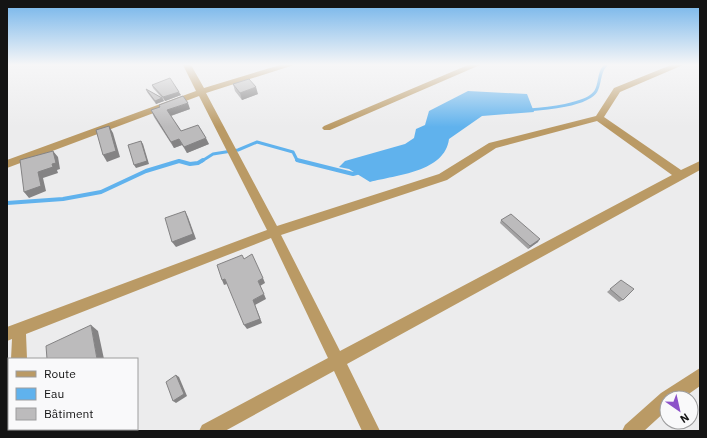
<svg xmlns="http://www.w3.org/2000/svg" width="707" height="438" viewBox="0 0 707 438" font-family="'IBM Plex Sans',sans-serif">
	<style>
		.water { fill: #60b2ed }
		.lines { fill: none; stroke-linecap: round; stroke-linejoin: round }
		.stream-far1 { stroke: #60b2ed; stroke-width: 3 }
		.stream { stroke: #60b2ed; stroke-width: 4 }
		.street { fill: #ba9a65; fill-rule: evenodd }
		.wall { fill: #a2a1a2 }
		.shaded-wall { fill: #848384 }
		.building { fill: #bcbbbc; stroke: #848384 }
	</style>
	<rect width="100%" height="100%" fill="#ececed"/>
	<path class="water" d="M 468,91 L 527,94 L 534,112 L 482,116 L 449,139 C 445,172 396,175 370,182 L 349,169 L 339,167 L 345,161 L 405,144 L 414,138 L 416,129 L 425,125 L 429,111 Z"/>
	<g class="lines">
		<g class="stream-far1">
			<path d="M 528,110 C 544,109 588,105 596,91 C 601,82 598,72 606,65"/>
			<polyline points="202,161 213,154 238,150 257,142 293,152 297,160 300,161"/>
		</g>
		<g class="stream">
			<polyline points="297,160 353,174 360,172"/>
			<polyline points="7,203 63,199 101,192 146,171 179,161 190,164 198,163 203,160"/>
		</g>
		<g class="street">
			<path d="M 183,65 L 191,65 L 204,88 L 280,65 L 294,65 L 206,93 L 277,226 L 439,174 L 489,143 L 596,116 L 614,88 L 671,65 L 683,65 L 620,92 L 604,117 L 681,170 L 700,161 L 700,170 L 347,364 L 380,431 L 362,431 L 334,371 L 225,431 L 199,431 L 202,425 L 328,358 L 271,238 L 26,334 L 27,359 L 11,359 L 12,339 L 7,341 L 7,327 L 267,230 L 199,96 L 7,168 L 7,160 L 196,91 ZM 597,121 L 672,175 L 340,351 L 281,235 L 447,180 L 496,148 Z"/>
			<polygon points="468,65 480,65 330,130 324,130 322,128 324,126"/>
			<polygon points="700,368 700,386 683,398 667,398 667,410 644,431 622,431 625,425 661,393"/>
			<rect x="9" y="429" width="18" height="2"/>
		</g>
	</g>
	<g class="wall">
		<polygon points="233,84 258,94 242,100 235,91"/>
		<polygon points="152,85 181,95 165,101 163,98 164,101 156,104 147,92 146,89 162,98 153,88"/>
		<polygon points="159,105 190,109 171,116 181,131 209,144 187,153 182,145 174,148 154,117 151,110 160,107"/>
		<polygon points="501,220 538,242 528,249 500,223"/>
		<polygon points="621,280 623,300 619,302 607,292"/>
	</g>
	<g class="shaded-wall">
		<polygon points="256,87 258,94 242,100 240,93"/>
		<polygon points="179,92 181,95 165,101 163,97"/>
		<polygon points="162,98 164,101 156,104 155,101"/>
		<polygon points="188,103 190,109 170,116 167,110"/>
		<polygon points="109,126 113,133 120,157 107,162 103,155"/>
		<polygon points="206,138 209,144 187,153 184,147"/>
		<polygon points="179,139 182,145 174,148 171,142"/>
		<polygon points="141,141 143,144 149,164 136,168 134,165"/>
		<polygon points="53,151 58,157 60,169 57,170 58,173 43,178 46,191 29,198 24,192 38,172 52,164"/>
		<polygon points="185,211 188,217 196,239 176,247 172,242"/>
		<polygon points="540,239 538,242 528,249 530,246"/>
		<polygon points="263,278 265,283 260,286 258,281"/>
		<polygon points="225,279 227,284 224,285 222,280"/>
		<polygon points="264,294 266,299 255,305 262,323 247,329 244,325 253,300"/>
		<polygon points="91,325 98,331 104,359 97,359"/>
		<polygon points="176,375 179,377 187,396 176,403 173,401"/>
	</g>
	<g class="building">
		<polygon points="170,78 179,92 163,97 152,85"/>
		<polygon points="249,79 256,87 240,93 233,84"/>
		<polygon points="146,89 162,98 155,101"/>
		<polygon points="183,96 188,103 167,110 181,131 198,125 206,138 184,147 179,139 171,142 151,110 160,107 159,105"/>
		<polygon points="109,126 116,151 103,155 96,130"/>
		<polygon points="141,141 147,161 134,165 128,145"/>
		<polygon points="53,151 56,163 52,164 53,167 38,172 41,186 24,192 20,160"/>
		<polygon points="185,211 193,234 172,242 165,218"/>
		<polygon points="511,214 540,239 530,246 501,220"/>
		<polygon points="252,254 263,278 258,281 264,294 253,300 260,319 244,325 225,279 222,280 217,265 242,255 244,259"/>
		<polygon points="621,280 634,289 623,300 610,289"/>
		<polygon points="91,325 97,359 47,359 46,346"/>
		<polygon points="176,375 184,394 173,401 166,382"/>
	</g>
	<linearGradient id="sky" x2="0" y2="1"><stop stop-color="#71b3ea"/><stop offset="0.51" stop-color="#f6f6f7"/><stop offset="1" stop-color="#f6f6f7" stop-opacity="0"/></linearGradient>
	<rect width="707" height="127" fill="url(#sky)"/>
	<rect width="707" height="438" fill="none" stroke="#141414" stroke-width="16"/>
	<rect x="8" y="358" width="130" height="72" fill="#f9f9fa" stroke="#9d9d9e"/>
	<rect x="16" y="371" width="20" height="6" fill="#ba9a65" stroke="#9d9d9e"/>
	<text x="44" y="378" font-size="12" fill="#141414">Route</text>
	<rect x="16" y="388" width="20" height="12" fill="#60b2ed" stroke="#9d9d9e"/>
	<text x="44" y="398" font-size="12" fill="#141414">Eau</text>
	<rect x="16" y="408" width="20" height="12" fill="#bcbbbc" stroke="#9d9d9e"/>
	<text x="44" y="418" font-size="12" fill="#141414">Bâtiment</text>
	<g transform="translate(679 410) rotate(146)"><circle r="19" fill="#f9f9fa" stroke="#9d9d9e"/>
	<path d="M0-3L7 15L0 10L-7 15Z" fill="#8c52c9"/>
	<text y="-6" font-size="11" font-weight="bold" text-anchor="middle" fill="#141414">N</text>
	</g>
</svg>
